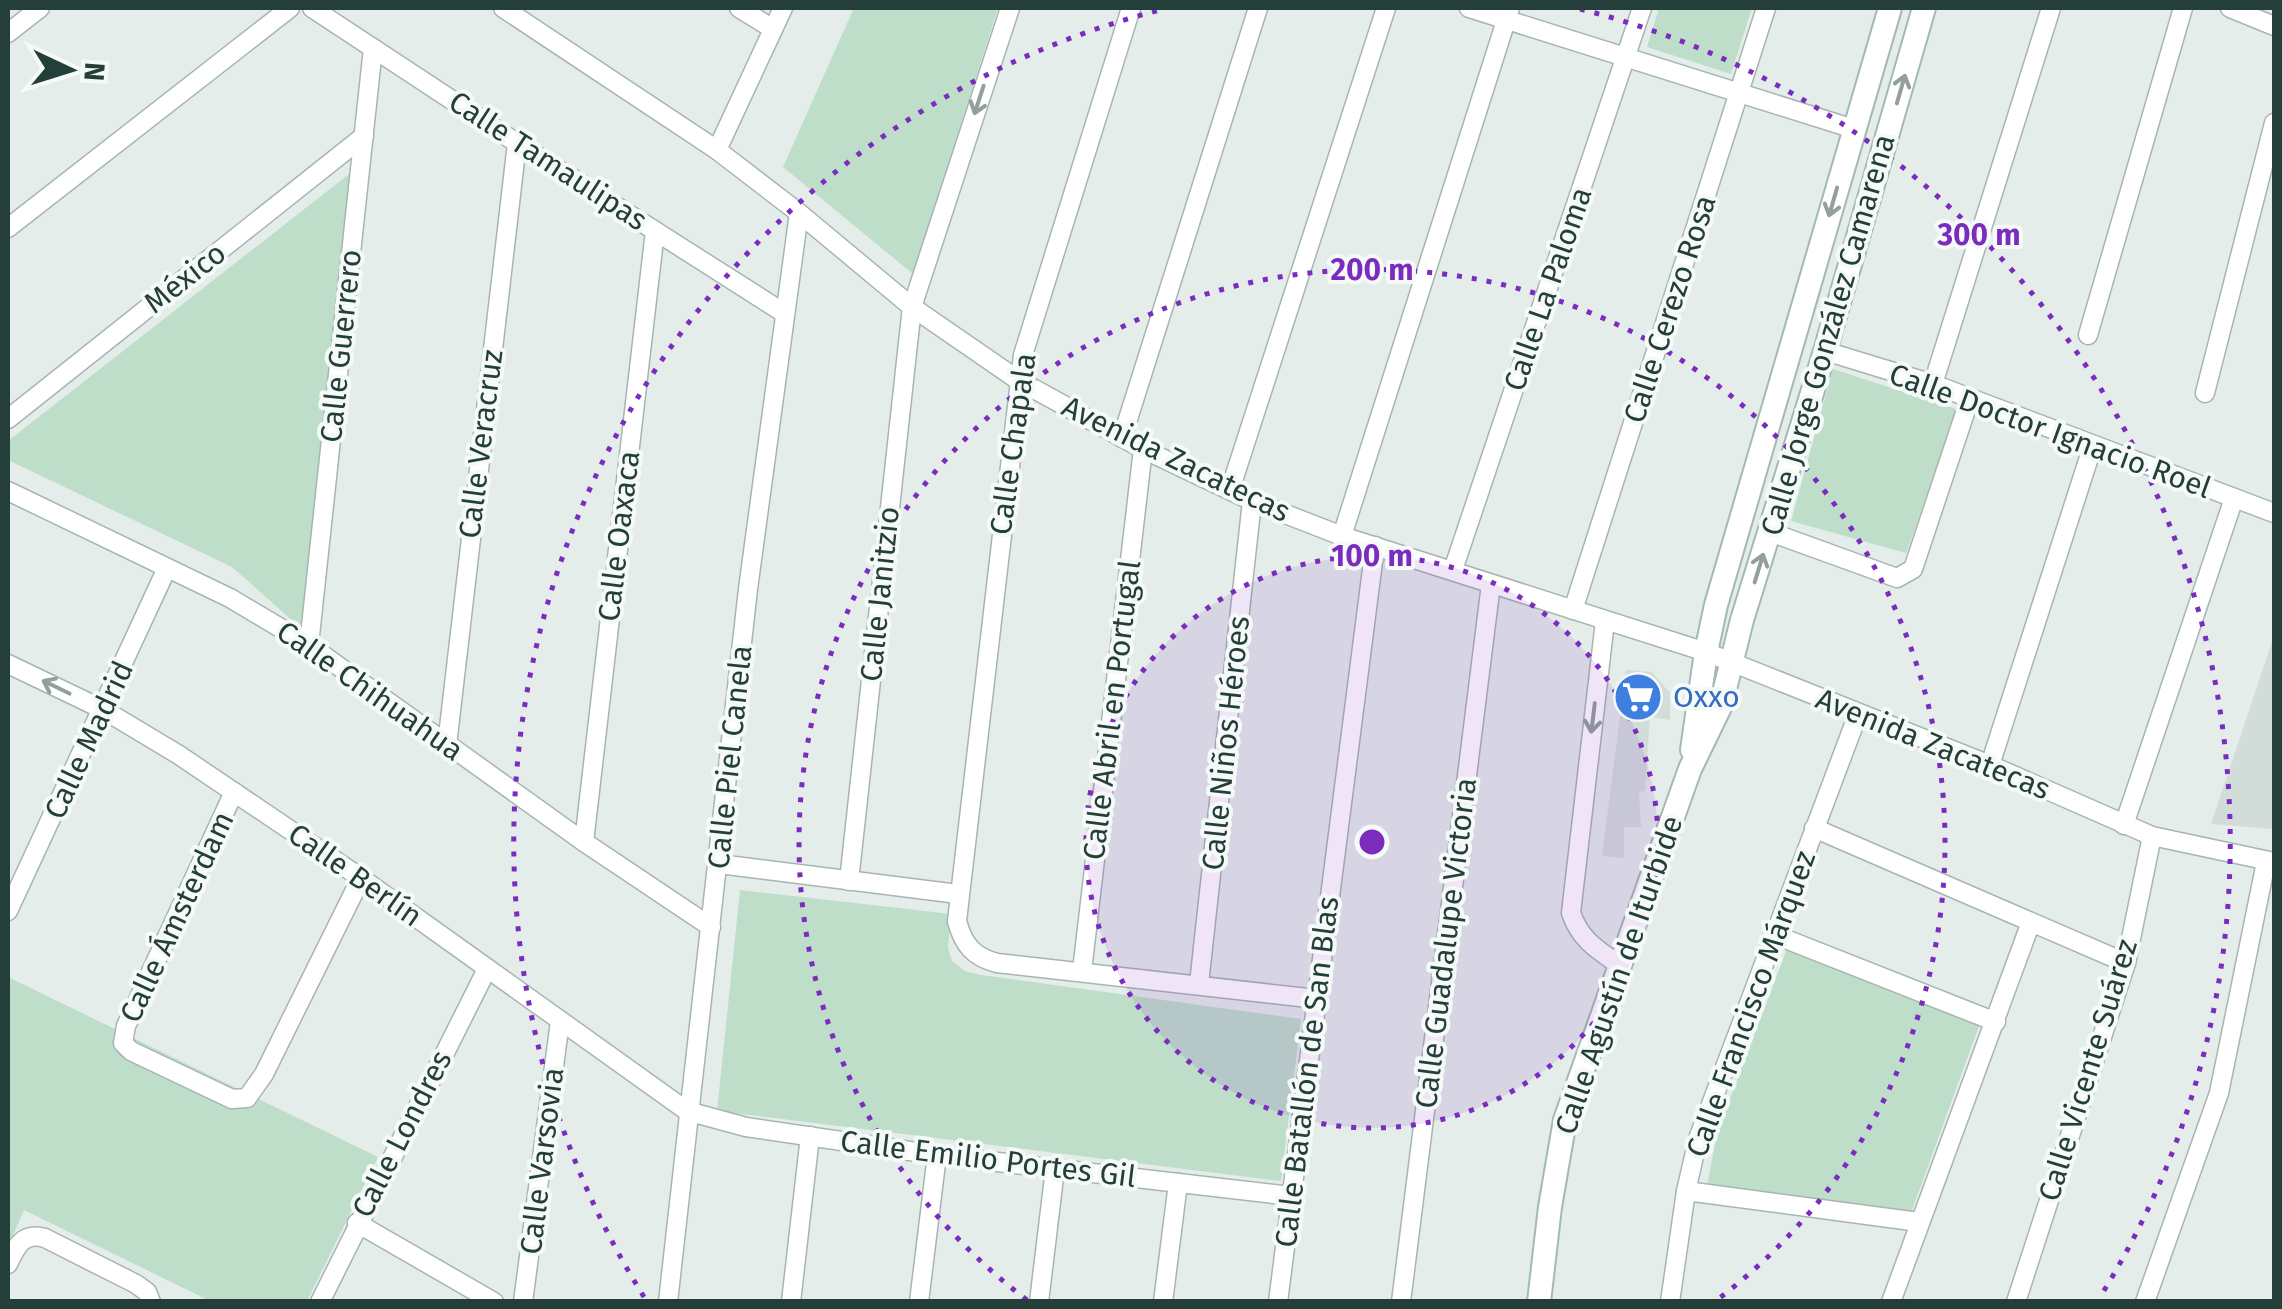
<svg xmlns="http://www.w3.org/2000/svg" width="2282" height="1309" viewBox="0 0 2282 1309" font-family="'Fira Sans',sans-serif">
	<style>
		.built { fill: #d2ddd9 }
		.green { fill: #bedec9 }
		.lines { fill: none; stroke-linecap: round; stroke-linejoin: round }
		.street-casing { stroke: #a7b5b2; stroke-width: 21 }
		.secondary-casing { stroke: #a3b9b3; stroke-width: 26 }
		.street { stroke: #fff; stroke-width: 18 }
		.secondary { stroke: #fff; stroke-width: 22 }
		.oneway { stroke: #929f9c }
		.ring { fill: none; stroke: #7b2cbf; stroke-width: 5; stroke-dasharray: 5 10 }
		.labels { text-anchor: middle; stroke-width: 8; stroke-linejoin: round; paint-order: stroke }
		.street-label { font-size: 30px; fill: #243f3a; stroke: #f5faf8 }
		.shop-label { font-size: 30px; fill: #366cbe; stroke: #f5faf8; text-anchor: start }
		.centre { fill: #7b2cbf; stroke: #f5faf8; stroke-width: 5 }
		.ring-label { font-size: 30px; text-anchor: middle; font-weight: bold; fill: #7b2cbf; stroke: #f5faf8; stroke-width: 8; stroke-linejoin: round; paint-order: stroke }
	</style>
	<rect width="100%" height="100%" fill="#e4edea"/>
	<g class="built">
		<polygon points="2274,636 2274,829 2211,824"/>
		<polygon points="1626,670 1652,672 1670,693 1670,720 1650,717 1645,791 1639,792 1641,827 1624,827 1624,858 1602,856"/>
	</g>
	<g class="green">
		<polygon points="854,8 998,8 913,274 783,167"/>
		<polygon points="1659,8 1752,8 1731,74 1647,47"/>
		<polygon points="358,167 305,632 232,567 8,460 8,441"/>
		<polygon points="1833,369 1959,410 1906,553 1791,521"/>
		<polygon points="740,890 951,914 948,948 952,961 965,971 981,975 1301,1019 1281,1181 717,1111"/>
		<polygon points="1787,949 1979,1026 1911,1213 1707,1187 1717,1133"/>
		<polygon points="8,977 378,1157 307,1301 210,1301 24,1210 12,1238 8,1235"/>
	</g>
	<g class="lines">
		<g class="street-casing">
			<g id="street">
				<polyline points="312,8 517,143 784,313"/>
				<polyline points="503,8 717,150 799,213 912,307 1018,380 1143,449 1252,501 1342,536 1706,652 1990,765 2152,836 2274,862"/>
				<polyline points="739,8 773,29"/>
				<path d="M 1131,8 L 1023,355 L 957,921 C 963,944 973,957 997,963 L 1317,999"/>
				<polyline points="1469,8 1854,129"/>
				<polyline points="2230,8 2274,26"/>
				<polyline points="8,33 40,8"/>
				<polyline points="717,150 783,8"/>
				<polyline points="8,228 290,8"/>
				<polyline points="2088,335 2183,8"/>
				<polyline points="1825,351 1933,384 2274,513"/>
				<polyline points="1933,384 2051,8"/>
				<polyline points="2205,393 2274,123"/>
				<polyline points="8,419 364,136"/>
				<polyline points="1122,438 1258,8"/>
				<polyline points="1230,490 1386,8"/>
				<polyline points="8,491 230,598 309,645 584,842 711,927"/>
				<polyline points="1770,532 1897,578 1913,569 1970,398"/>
				<polyline points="1342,536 1510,8"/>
				<polyline points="1453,570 1642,8"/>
				<polyline points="1573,610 1766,8"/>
				<path d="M 1605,621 L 1571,913 C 1580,939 1596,949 1618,964"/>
				<polyline points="309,645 373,48"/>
				<polyline points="8,664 104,710 179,755 361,878 687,1111 746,1127 937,1155 1291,1196"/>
				<polyline points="447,745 517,143"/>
				<polyline points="1990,765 2093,445"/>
				<polyline points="234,792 126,1026 123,1043 131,1051 232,1099 247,1098 264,1074 361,878"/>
				<polyline points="2124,825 2234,498"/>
				<polyline points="1814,828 2126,963"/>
				<polyline points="584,842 655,231"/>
				<polyline points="719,864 958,894"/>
				<polyline points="849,881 912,307 1010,8"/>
				<polyline points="8,911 167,568"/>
				<polyline points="1773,934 1996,1022"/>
				<polyline points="1082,971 1143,449"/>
				<polyline points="1199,984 1252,501"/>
				<polyline points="1686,1191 1919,1222"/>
				<polyline points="357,1223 494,1302"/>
				<path d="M 8,1264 C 17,1245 23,1232 45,1238 L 136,1284 L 147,1292 L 151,1302"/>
				<polyline points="320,1302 487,969"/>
				<polyline points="523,1302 560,1021"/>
				<polyline points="668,1302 748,589 799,213"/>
				<polyline points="791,1302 810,1136"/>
				<polyline points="919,1302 937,1155"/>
				<polyline points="1039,1302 1055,1169"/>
				<polyline points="1163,1302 1178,1183"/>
				<polyline points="1278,1302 1375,546"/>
				<polyline points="1401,1302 1491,584"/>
				<polyline points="1670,1302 1686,1191 1698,1139 1858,714"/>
				<polyline points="1891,1302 2031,922"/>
				<polyline points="2016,1302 2126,963 2152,836"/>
				<polyline points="2145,1302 2219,1093 2266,862"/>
			</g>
		</g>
		<g class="secondary-casing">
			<g id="secondary">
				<polyline points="1692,750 1706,652 1716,605 1890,8"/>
				<polyline points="1539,1302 1550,1207 1565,1120 1690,769 1721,705 1742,620 1825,351 1924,8"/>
			</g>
		</g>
		<use href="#street" class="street"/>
		<use href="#secondary" class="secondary"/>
	</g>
	<defs><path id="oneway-shaft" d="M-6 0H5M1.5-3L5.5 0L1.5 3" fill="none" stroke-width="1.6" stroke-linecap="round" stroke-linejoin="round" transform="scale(2.5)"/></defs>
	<g class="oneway">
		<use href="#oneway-shaft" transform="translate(1901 89) rotate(-74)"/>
		<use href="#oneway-shaft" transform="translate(979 100) rotate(108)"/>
		<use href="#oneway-shaft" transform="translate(1833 202) rotate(106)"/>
		<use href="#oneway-shaft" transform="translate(1759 568) rotate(-73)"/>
		<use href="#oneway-shaft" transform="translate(56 687) rotate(-154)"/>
		<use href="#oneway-shaft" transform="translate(1593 718) rotate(97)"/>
	</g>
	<circle cx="1372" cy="842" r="286" fill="#7b2cbf" fill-opacity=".12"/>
	<g class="ring">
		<circle cx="1372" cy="842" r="286"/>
		<path d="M1027 1300A573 573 0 1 1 1717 1300"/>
		<path d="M644 1297A859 859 0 0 1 1164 9M1580 9A859 859 0 0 1 2100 1297"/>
	</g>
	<defs>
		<g id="supermarket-disc" transform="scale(2.5)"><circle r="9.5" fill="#3f7fe0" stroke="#f5faf8"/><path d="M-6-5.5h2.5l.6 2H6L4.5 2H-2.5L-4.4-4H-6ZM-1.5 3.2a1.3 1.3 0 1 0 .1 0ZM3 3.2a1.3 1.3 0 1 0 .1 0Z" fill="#fff"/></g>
	</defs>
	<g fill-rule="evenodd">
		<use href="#supermarket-disc" x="1638" y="697"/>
	</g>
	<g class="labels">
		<g class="street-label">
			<text transform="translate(548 161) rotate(33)" y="10">Calle Tamaulipas</text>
			<text transform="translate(185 278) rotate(-38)" y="10">México</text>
			<text transform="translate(1548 289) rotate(-71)" y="10">Calle La Paloma</text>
			<text transform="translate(1670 309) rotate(-72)" y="10">Calle Cerezo Rosa</text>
			<text transform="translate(1828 335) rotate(-74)" y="10">Calle Jorge González Camarena</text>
			<text transform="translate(341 346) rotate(-84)" y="10">Calle Guerrero</text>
			<text transform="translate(2050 431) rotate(20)" y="10">Calle Doctor Ignacio Roel</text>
			<text transform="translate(481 444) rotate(-83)" y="10">Calle Veracruz</text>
			<text transform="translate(1013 444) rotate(-82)" y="10">Calle Chapala</text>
			<text transform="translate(1176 459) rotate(26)" y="10">Avenida Zacatecas</text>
			<text transform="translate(619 536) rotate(-83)" y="10">Calle Oaxaca</text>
			<text transform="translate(880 594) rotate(-84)" y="10">Calle Janitzio</text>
			<text transform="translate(370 691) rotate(35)" y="10">Calle Chihuahua</text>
			<text transform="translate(1112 710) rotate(-83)" y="10">Calle Abril en Portugal</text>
			<text transform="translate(89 740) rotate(-65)" y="10">Calle Madrid</text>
			<text transform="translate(1226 743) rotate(-84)" y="10">Calle Niños Héroes</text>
			<text transform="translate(1933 744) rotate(22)" y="10">Avenida Zacatecas</text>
			<text transform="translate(730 757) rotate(-84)" y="10">Calle Piel Canela</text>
			<text transform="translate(355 875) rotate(35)" y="10">Calle Berlín</text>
			<text transform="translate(177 917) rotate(-65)" y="10">Calle Ámsterdam</text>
			<text transform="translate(1446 943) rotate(-83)" y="10">Calle Guadalupe Victoria</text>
			<text transform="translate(1619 975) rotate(-71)" y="10">Calle Agustín de Iturbide</text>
			<text transform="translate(1751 1004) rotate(-70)" y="10">Calle Francisco Márquez</text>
			<text transform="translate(2088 1070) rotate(-73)" y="10">Calle Vicente Suárez</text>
			<text transform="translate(1307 1072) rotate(-83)" y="10">Calle Batallón de San Blas</text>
			<text transform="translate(402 1134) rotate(-63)" y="10">Calle Londres</text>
			<text transform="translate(988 1159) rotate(7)" y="10">Calle Emilio Portes Gil</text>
			<text transform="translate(542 1161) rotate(-83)" y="10">Calle Varsovia</text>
		</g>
		<g class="shop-label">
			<text x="1673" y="707">Oxxo</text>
		</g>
	</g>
	<circle cx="1372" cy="842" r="15" class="centre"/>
	<g class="ring-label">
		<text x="1979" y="245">300 m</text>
		<text x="1372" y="280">200 m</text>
		<text x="1372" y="566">100 m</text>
	</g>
	<rect width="2282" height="1309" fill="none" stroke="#243f3a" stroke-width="20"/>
	<g transform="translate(70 70) rotate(94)" stroke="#f5faf8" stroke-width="8" paint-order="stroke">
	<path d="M0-8L18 38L0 25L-18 38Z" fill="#243f3a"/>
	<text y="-15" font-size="28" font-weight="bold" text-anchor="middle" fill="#243f3a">N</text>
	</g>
</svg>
